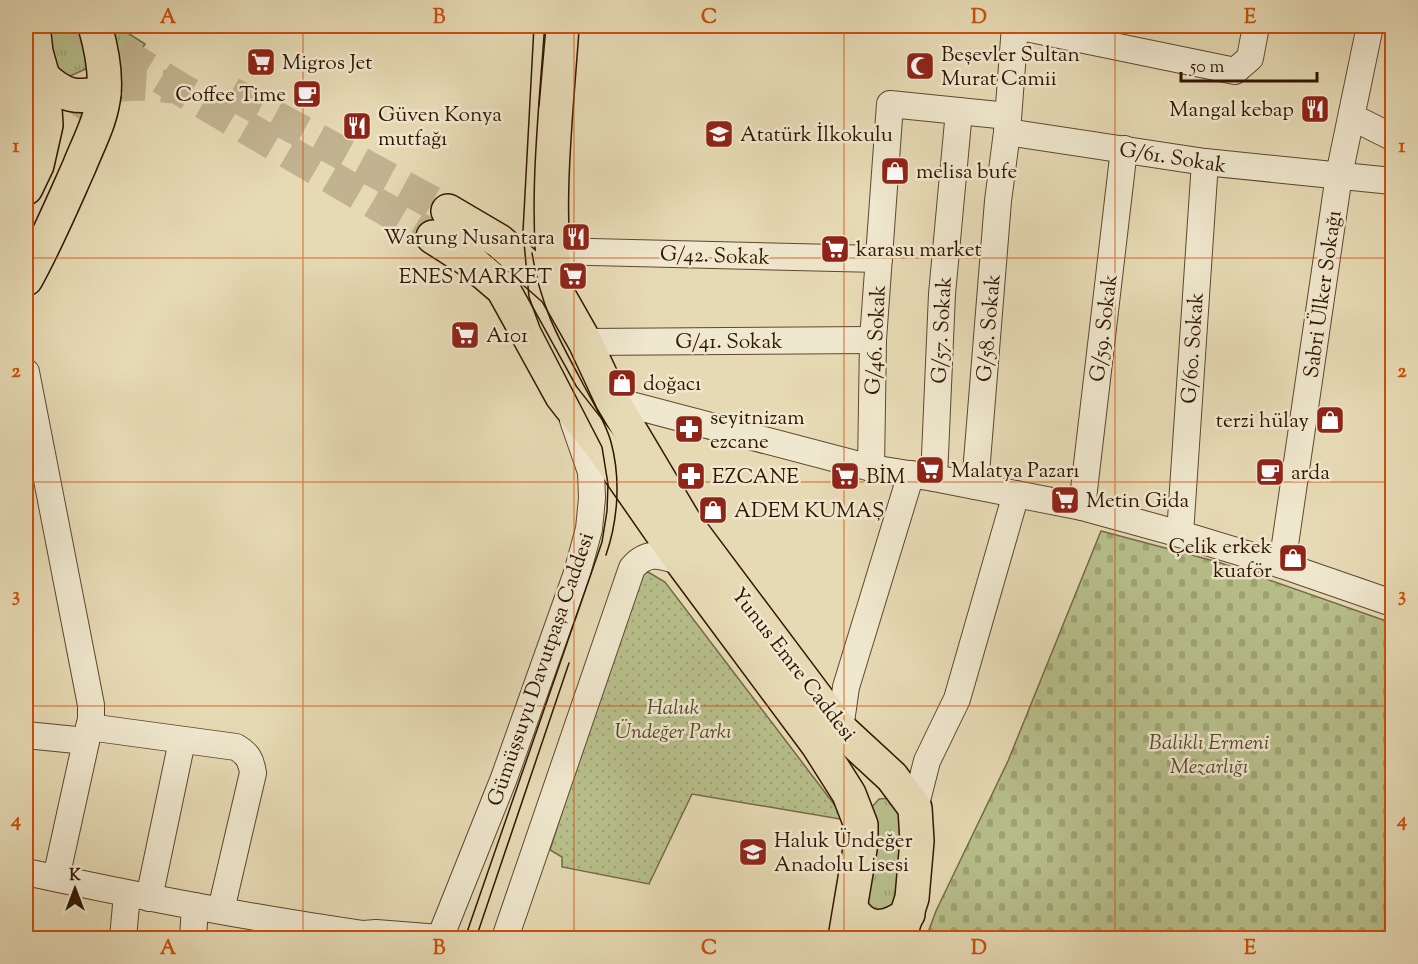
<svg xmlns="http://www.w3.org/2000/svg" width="1418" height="964" viewBox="0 0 1418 964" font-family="'Sorts Mill Goudy',serif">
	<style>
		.grass { fill: url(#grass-tufts); stroke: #746a46; stroke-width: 1.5 }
		.cemetery { fill: url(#cemetery-stones); stroke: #746a46; stroke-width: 1.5 }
		.park { fill: url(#park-dots); stroke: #746a46; stroke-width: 1.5 }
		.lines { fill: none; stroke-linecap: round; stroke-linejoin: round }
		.major-tunnel { stroke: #c2b390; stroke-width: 33; stroke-dasharray: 33 16; stroke-linecap: butt }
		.minor-casing { stroke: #5e472e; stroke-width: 28 }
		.major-casing { stroke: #311601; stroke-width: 36 }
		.minor { stroke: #efe7ce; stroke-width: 26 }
		.major { stroke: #e6dab4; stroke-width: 33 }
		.tram { stroke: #311601; stroke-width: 1.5 }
		.grid { fill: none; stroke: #cd4f0a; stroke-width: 1.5; stroke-opacity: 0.55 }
		.labels { text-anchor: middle; stroke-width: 5; stroke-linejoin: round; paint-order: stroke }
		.poi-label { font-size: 21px; fill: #311601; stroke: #efe7ce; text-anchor: start }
		.street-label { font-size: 21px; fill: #311601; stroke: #efe7ce }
		.park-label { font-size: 21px; font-style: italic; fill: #59492a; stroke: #efe7ce }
		.neatline { fill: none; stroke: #cd4f0a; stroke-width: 2 }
		.grid-label { font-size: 20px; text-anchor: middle; font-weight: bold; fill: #cd4f0a }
	</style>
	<defs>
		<pattern id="grass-tufts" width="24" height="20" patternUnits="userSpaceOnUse" patternTransform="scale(1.5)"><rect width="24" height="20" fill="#b7bf8b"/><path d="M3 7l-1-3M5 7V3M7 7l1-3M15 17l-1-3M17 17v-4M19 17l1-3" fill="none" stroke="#9ea376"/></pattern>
		<pattern id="cemetery-stones" width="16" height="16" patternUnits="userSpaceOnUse" patternTransform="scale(1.5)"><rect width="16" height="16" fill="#b7bf8b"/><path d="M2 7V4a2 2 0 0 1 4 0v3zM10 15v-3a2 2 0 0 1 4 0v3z" fill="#9ea376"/></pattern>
		<pattern id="park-dots" width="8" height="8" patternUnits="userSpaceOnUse" patternTransform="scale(1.5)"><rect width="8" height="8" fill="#b7bf8b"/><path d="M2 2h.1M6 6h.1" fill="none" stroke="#9ea376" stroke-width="1.8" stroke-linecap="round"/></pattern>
	</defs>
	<rect width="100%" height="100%" fill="#e6dab4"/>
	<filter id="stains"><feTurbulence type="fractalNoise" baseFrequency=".00333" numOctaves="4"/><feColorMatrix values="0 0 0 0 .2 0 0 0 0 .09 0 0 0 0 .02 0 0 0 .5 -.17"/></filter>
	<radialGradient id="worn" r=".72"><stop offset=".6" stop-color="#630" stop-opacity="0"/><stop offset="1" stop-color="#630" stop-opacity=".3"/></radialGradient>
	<g class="grass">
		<polygon points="45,26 82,26 88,65 86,69 70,76 58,72"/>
		<polygon points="111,26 117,26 145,44 130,68 142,77 131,94 120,89"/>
		<polygon points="890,798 894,801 904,825 895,901 893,908 884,913 868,907 866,892 872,807 879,799"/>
	</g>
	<polygon class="cemetery" points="1101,531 1218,562 1392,623 1392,938 926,938 936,911 1008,761"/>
	<polygon class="park" points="648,572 665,582 846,820 692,794 649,884 562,867 562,857 550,850 636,577"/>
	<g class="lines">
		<g class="major-tunnel">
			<polyline points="78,26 177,87 433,237"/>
			<polyline points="231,93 448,211"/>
			<path d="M 76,117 C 104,77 129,83 173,87"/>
		</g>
		<g class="minor-casing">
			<g id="minor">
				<polyline points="1016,26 1235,71 1250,58 1256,26"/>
				<polyline points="1352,117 1392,137"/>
				<polyline points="1007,132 1205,162 1392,181"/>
				<polyline points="551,251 879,259"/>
				<polyline points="585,342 873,340"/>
				<polyline points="26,372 91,705 91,719 56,878"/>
				<polyline points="612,400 871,468 934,478 1082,507 1180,534 1282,565 1392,603"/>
				<polyline points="871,468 873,340 890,104 1008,116"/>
				<polyline points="934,478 942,294 959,111"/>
				<polyline points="975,486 998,201 1007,132 1015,26"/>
				<polyline points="1082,507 1124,149"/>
				<polyline points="1180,534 1205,162"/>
				<polyline points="1282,565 1339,175 1370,26"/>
				<path d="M 89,727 L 236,747 C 248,754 251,760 253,773 L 221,910"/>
				<polyline points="840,729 846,687 911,474"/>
				<polyline points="26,735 86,741"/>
				<polyline points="915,808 927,761 957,699 1016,494"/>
				<path d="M 26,872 C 137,896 250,918 363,934 L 376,933 L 440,938"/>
				<polyline points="149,898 182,741"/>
				<polyline points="123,938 127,894"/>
				<polyline points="193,938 195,906"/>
				<polyline points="440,938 504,778 577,573 589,529 592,498 591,472 573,420"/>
				<path d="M 505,938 L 632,568 C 648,549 662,556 682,562"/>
			</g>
		</g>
		<g class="major-casing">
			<g id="major">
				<path d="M 43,77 C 65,98 75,97 104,94"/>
				<polyline points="26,188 37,165 46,125 43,77 36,52 33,26"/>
				<polyline points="448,211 499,241 556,291 585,342 612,400 684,521 840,729 892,777 915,808 917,841 912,898 899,938"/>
				<polyline points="433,237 469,260 503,289 562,396 602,447 682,562 818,745 849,794 861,825 861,843 845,938"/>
				<path d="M 26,279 C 46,243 62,205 79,167 C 88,144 102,119 104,93 C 106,71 101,47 95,26"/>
				<path d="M 556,291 C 545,203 556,114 562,26"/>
				<path d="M 851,908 C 865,933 887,930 908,914"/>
			</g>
		</g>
		<use href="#minor" class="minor"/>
		<use href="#major" class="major"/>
		<g class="tram">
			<polyline points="539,106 546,26"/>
			<path d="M 532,253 C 540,304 557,336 581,380 C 591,400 605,420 611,442 C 621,479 618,520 606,555"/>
			<polyline points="465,938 602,542 607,511 608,484 602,447 540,327 529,297 523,231 534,26"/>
			<polyline points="476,938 569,663"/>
		</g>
	</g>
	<path class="grid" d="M 303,26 L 303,938M 574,26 L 574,938M 844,26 L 844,938M 1115,26 L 1115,938M 26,258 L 1392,258M 26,482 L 1392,482M 26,706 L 1392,706"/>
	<defs>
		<g id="supermarket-square" transform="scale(1.5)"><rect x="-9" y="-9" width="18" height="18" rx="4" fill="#8f2418" stroke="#efe7ce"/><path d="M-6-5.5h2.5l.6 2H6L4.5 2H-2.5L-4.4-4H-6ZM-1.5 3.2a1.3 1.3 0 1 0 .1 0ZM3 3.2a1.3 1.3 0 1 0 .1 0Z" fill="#fff"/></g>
		<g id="mosque-square" transform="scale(1.5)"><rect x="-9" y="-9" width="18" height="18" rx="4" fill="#8f2418" stroke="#efe7ce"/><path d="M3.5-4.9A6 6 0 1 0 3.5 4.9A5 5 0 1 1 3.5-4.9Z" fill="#fff"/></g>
		<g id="cafe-square" transform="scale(1.5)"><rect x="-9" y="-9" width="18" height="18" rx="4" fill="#8f2418" stroke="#efe7ce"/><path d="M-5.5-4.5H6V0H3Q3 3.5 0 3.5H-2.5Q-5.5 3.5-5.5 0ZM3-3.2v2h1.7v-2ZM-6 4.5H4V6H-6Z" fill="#fff"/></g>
		<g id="restaurant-square" transform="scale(1.5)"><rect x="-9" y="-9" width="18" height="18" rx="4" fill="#8f2418" stroke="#efe7ce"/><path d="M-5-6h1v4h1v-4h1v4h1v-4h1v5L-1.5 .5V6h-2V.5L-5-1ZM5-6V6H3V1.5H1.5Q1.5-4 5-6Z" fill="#fff"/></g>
		<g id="school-square" transform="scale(1.5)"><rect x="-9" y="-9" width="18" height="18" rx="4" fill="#8f2418" stroke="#efe7ce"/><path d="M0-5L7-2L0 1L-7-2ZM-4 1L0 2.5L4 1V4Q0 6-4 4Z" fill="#fff"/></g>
		<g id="shop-square" transform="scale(1.5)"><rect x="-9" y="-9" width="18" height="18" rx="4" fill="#8f2418" stroke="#efe7ce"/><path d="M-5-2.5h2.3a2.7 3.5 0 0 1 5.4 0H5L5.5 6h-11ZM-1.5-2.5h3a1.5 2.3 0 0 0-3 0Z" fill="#fff"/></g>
		<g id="pharmacy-square" transform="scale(1.5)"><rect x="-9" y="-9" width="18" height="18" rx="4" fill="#8f2418" stroke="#efe7ce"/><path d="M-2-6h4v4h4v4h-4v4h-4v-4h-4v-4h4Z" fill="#fff"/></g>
	</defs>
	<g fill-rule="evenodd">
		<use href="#supermarket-square" x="261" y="62"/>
		<use href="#mosque-square" x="920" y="66"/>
		<use href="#cafe-square" x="307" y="94"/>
		<use href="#restaurant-square" x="1315" y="109"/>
		<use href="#restaurant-square" x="357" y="126"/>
		<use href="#school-square" x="719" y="134"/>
		<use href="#shop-square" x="895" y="171"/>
		<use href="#restaurant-square" x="576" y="237"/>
		<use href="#supermarket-square" x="835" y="249"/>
		<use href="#supermarket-square" x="573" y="276"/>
		<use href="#supermarket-square" x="465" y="335"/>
		<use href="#shop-square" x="622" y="383"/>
		<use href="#shop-square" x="1330" y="420"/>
		<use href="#pharmacy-square" x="689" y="429"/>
		<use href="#supermarket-square" x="930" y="470"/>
		<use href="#cafe-square" x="1270" y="472"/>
		<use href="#pharmacy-square" x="691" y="476"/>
		<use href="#supermarket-square" x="845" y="476"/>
		<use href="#supermarket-square" x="1065" y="500"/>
		<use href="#shop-square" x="713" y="510"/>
		<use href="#shop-square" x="1293" y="558"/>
		<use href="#school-square" x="753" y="852"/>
	</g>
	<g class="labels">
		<g class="poi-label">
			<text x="941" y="61">Beşevler Sultan<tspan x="941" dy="24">Murat Camii</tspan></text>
			<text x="282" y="69">Migros Jet</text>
			<text x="286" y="101" text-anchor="end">Coffee Time</text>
			<text x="1294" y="116" text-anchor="end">Mangal kebap</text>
			<text x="378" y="121">Güven Konya<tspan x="378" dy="24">mutfağı</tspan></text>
			<text x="740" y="141">Atatürk İlkokulu</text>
			<text x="916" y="178">melisa bufe</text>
			<text x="555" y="244" text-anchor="end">Warung Nusantara</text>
			<text x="856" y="256">karasu market</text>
			<text x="552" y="283" text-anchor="end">ENES MARKET</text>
			<text x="486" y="342">A101</text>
			<text x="643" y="390">doğacı</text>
			<text x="710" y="424">seyitnizam<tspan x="710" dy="24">ezcane</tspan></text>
			<text x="1309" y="427" text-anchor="end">terzi hülay</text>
			<text x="951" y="477">Malatya Pazarı</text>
			<text x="1291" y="479">arda</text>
			<text x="712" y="483">EZCANE</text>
			<text x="866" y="483">BİM</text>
			<text x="1086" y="507">Metin Gida</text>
			<text x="734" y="517">ADEM KUMAŞ</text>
			<text x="1272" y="553" text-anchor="end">Çelik erkek<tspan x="1272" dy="24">kuaför</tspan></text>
			<text x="774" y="847">Haluk Ündeğer<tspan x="774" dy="24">Anadolu Lisesi</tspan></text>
		</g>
		<g class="street-label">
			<text transform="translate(1173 157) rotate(9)" y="7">G/61. Sokak</text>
			<text transform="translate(715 255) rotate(2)" y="7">G/42. Sokak</text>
			<text transform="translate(1322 294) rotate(-82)" y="7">Sabri Ülker Sokağı</text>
			<text transform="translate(988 328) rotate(-85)" y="7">G/58. Sokak</text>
			<text transform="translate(1103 328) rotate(-83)" y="7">G/59. Sokak</text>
			<text transform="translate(941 330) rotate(-87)" y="7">G/57. Sokak</text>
			<text transform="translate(875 340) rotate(-87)" y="7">G/46. Sokak</text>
			<text x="729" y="348">G/41. Sokak</text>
			<text transform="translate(1192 348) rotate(-86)" y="7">G/60. Sokak</text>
			<text transform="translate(794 664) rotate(52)" y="7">Yunus Emre Caddesi</text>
			<text transform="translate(540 669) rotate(-71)" y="7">Gümüşsuyu Davutpaşa Caddesi</text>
		</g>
		<g class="park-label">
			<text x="673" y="714">Haluk<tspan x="673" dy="24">Ündeğer Parkı</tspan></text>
			<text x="1209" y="749">Balıklı Ermeni<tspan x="1209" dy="24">Mezarlığı</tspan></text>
		</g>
	</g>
	<rect width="1418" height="964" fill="none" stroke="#e6dab4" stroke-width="66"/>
	<g transform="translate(75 889)" stroke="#efe7ce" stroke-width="4.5" paint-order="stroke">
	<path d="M0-4.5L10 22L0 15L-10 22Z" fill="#311601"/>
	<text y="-9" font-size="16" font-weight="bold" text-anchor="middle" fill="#311601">K</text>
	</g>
	<path d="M1181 72v9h136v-9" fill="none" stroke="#311601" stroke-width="3"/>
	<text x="1190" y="72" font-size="18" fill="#311601" stroke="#efe7ce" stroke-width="4.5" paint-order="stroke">50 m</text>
	<rect x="33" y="33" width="1352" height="898" class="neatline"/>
	<g class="grid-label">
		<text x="168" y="23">A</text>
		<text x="439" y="23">B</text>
		<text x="709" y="23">C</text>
		<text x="979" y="23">D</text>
		<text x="1250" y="23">E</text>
		<text x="16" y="152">1</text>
		<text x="1402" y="152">1</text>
		<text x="16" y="377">2</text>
		<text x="1402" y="377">2</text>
		<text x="16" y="601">3</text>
		<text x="1402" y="601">3</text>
		<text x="16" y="826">4</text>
		<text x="1402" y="826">4</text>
		<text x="168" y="954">A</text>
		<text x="439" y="954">B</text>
		<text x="709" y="954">C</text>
		<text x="979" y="954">D</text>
		<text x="1250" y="954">E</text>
	</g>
	<rect width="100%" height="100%" filter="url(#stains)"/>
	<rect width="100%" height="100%" fill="url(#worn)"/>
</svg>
